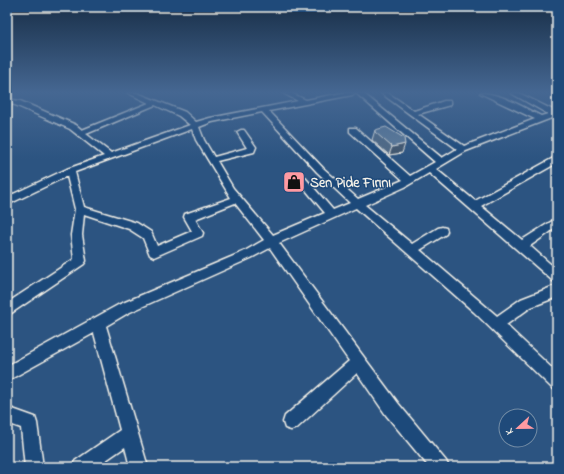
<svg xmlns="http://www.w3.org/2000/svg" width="564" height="474" viewBox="0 0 564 474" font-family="'Indie Flower',sans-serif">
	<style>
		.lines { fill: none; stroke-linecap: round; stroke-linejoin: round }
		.minor-casing { stroke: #f4f1e8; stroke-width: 3 }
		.minor { fill: #1f4a7a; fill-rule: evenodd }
		.wall { fill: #516a84; stroke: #f4f1e8 }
		.shaded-wall { fill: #42566c; stroke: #f4f1e8 }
		.building { fill: #5e7b9a; stroke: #f4f1e8 }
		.labels { text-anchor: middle; stroke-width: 3; stroke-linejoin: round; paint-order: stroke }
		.poi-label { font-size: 14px; font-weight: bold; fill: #f4f1e8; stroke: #1f4a7a; text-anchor: start }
	</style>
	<rect width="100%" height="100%" fill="#2c5481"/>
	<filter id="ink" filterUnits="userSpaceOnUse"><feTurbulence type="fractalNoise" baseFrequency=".025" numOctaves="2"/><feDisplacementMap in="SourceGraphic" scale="8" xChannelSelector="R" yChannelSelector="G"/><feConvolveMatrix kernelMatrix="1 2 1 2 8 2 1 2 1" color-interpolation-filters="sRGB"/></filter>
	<g filter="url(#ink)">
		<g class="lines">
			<g class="minor-casing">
				<g id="minor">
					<path d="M 128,93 L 137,93 L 185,112 L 196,122 L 210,118 L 298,101 L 283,93 L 291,93 L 306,100 L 342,93 L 355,93 L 352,95 L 269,111 L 323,168 L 358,199 L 403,180 L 350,132 L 350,128 L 356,128 L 410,176 L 435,162 L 356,93 L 363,93 L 442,158 L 457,149 L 381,93 L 388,93 L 414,111 L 444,101 L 450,101 L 450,105 L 418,114 L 464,146 L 535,119 L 480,93 C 501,93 522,107 541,116 L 548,114 L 511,93 L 519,93 L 557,112 L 557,117 L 554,117 L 466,151 L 436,169 L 475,201 L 557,156 L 557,163 L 481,206 L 522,240 L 557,218 L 557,227 L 530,246 L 557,270 L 557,282 L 553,281 L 429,173 L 405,187 L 365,205 L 412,244 L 438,228 L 442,227 L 446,228 L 447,231 L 446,234 L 420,250 L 497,316 L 521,299 L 557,285 L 557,297 L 531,307 L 506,325 L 557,373 L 557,391 L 552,388 L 474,312 L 356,208 L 279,243 L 398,403 L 446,461 L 449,467 L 429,467 L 386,415 L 357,373 L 297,428 L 291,430 L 285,428 L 283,422 L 285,416 L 349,361 L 270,248 L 251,258 L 128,313 L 106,326 L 148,467 L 130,467 L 125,447 L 96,467 L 72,467 L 75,461 L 120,430 L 94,333 L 7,381 L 7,366 L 118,305 L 243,252 L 264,240 L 235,203 L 195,219 L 203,233 L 202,236 L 154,257 L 150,255 L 143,238 L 129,229 L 84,214 L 82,235 L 86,261 L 84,264 L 7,316 L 7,303 L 74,259 L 71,235 L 75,209 L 67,176 L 7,205 L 7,197 L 67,169 L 104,156 L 70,129 L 15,105 L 7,103 L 7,99 L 20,101 L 76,125 L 82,130 L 149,103 ZM 155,105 L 179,116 L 190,125 L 111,153 L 86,134 ZM 262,112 L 317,172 L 350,203 L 333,210 L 301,173 L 295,173 L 293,175 L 295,177 L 325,213 L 273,235 L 233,188 L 217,161 L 254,152 L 256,147 L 244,130 L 241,130 L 237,132 L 247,148 L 214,157 L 204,140 L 199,127 L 212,122 ZM 192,129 L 196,140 L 231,198 L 185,214 L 184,217 L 192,231 L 157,246 L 151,232 L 137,223 L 84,207 L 75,172 Z"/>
					<polygon points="7,407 35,417 37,423 43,467 25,467 21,428 7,423"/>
				</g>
			</g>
			<use href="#minor" class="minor"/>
		</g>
		<polygon class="wall" points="375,130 402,153 389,155 372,140"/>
		<polygon class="shaded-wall" points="405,144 402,153 389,155 392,147"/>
		<polygon class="building" points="386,127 404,138 405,144 392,147 375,132 375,130"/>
	</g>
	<linearGradient id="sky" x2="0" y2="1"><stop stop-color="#182e47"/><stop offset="0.58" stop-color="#456792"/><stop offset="1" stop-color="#456792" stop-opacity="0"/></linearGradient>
	<rect width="564" height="159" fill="url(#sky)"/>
	<defs>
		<g id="shop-square" transform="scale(1.15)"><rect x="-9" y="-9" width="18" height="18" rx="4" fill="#ff9aa2" stroke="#1f4a7a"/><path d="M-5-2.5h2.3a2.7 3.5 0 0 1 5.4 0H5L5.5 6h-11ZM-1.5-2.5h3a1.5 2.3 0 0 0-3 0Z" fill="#111"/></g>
	</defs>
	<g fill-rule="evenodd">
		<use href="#shop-square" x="294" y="182"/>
	</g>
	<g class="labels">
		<g class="poi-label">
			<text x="310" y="187">Sen Pide Fırını</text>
		</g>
	</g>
	<rect width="564" height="474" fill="none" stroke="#1f4a7a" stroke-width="24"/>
	<rect x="12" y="12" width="540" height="450" fill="none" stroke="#f4f1e8" stroke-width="1.5" filter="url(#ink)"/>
	<g transform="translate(518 428) rotate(248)"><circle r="19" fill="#1f4a7a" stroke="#748da6"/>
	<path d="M0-3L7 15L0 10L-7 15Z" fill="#ff9aa2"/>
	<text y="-6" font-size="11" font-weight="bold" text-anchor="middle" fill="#f4f1e8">K</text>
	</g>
</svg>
